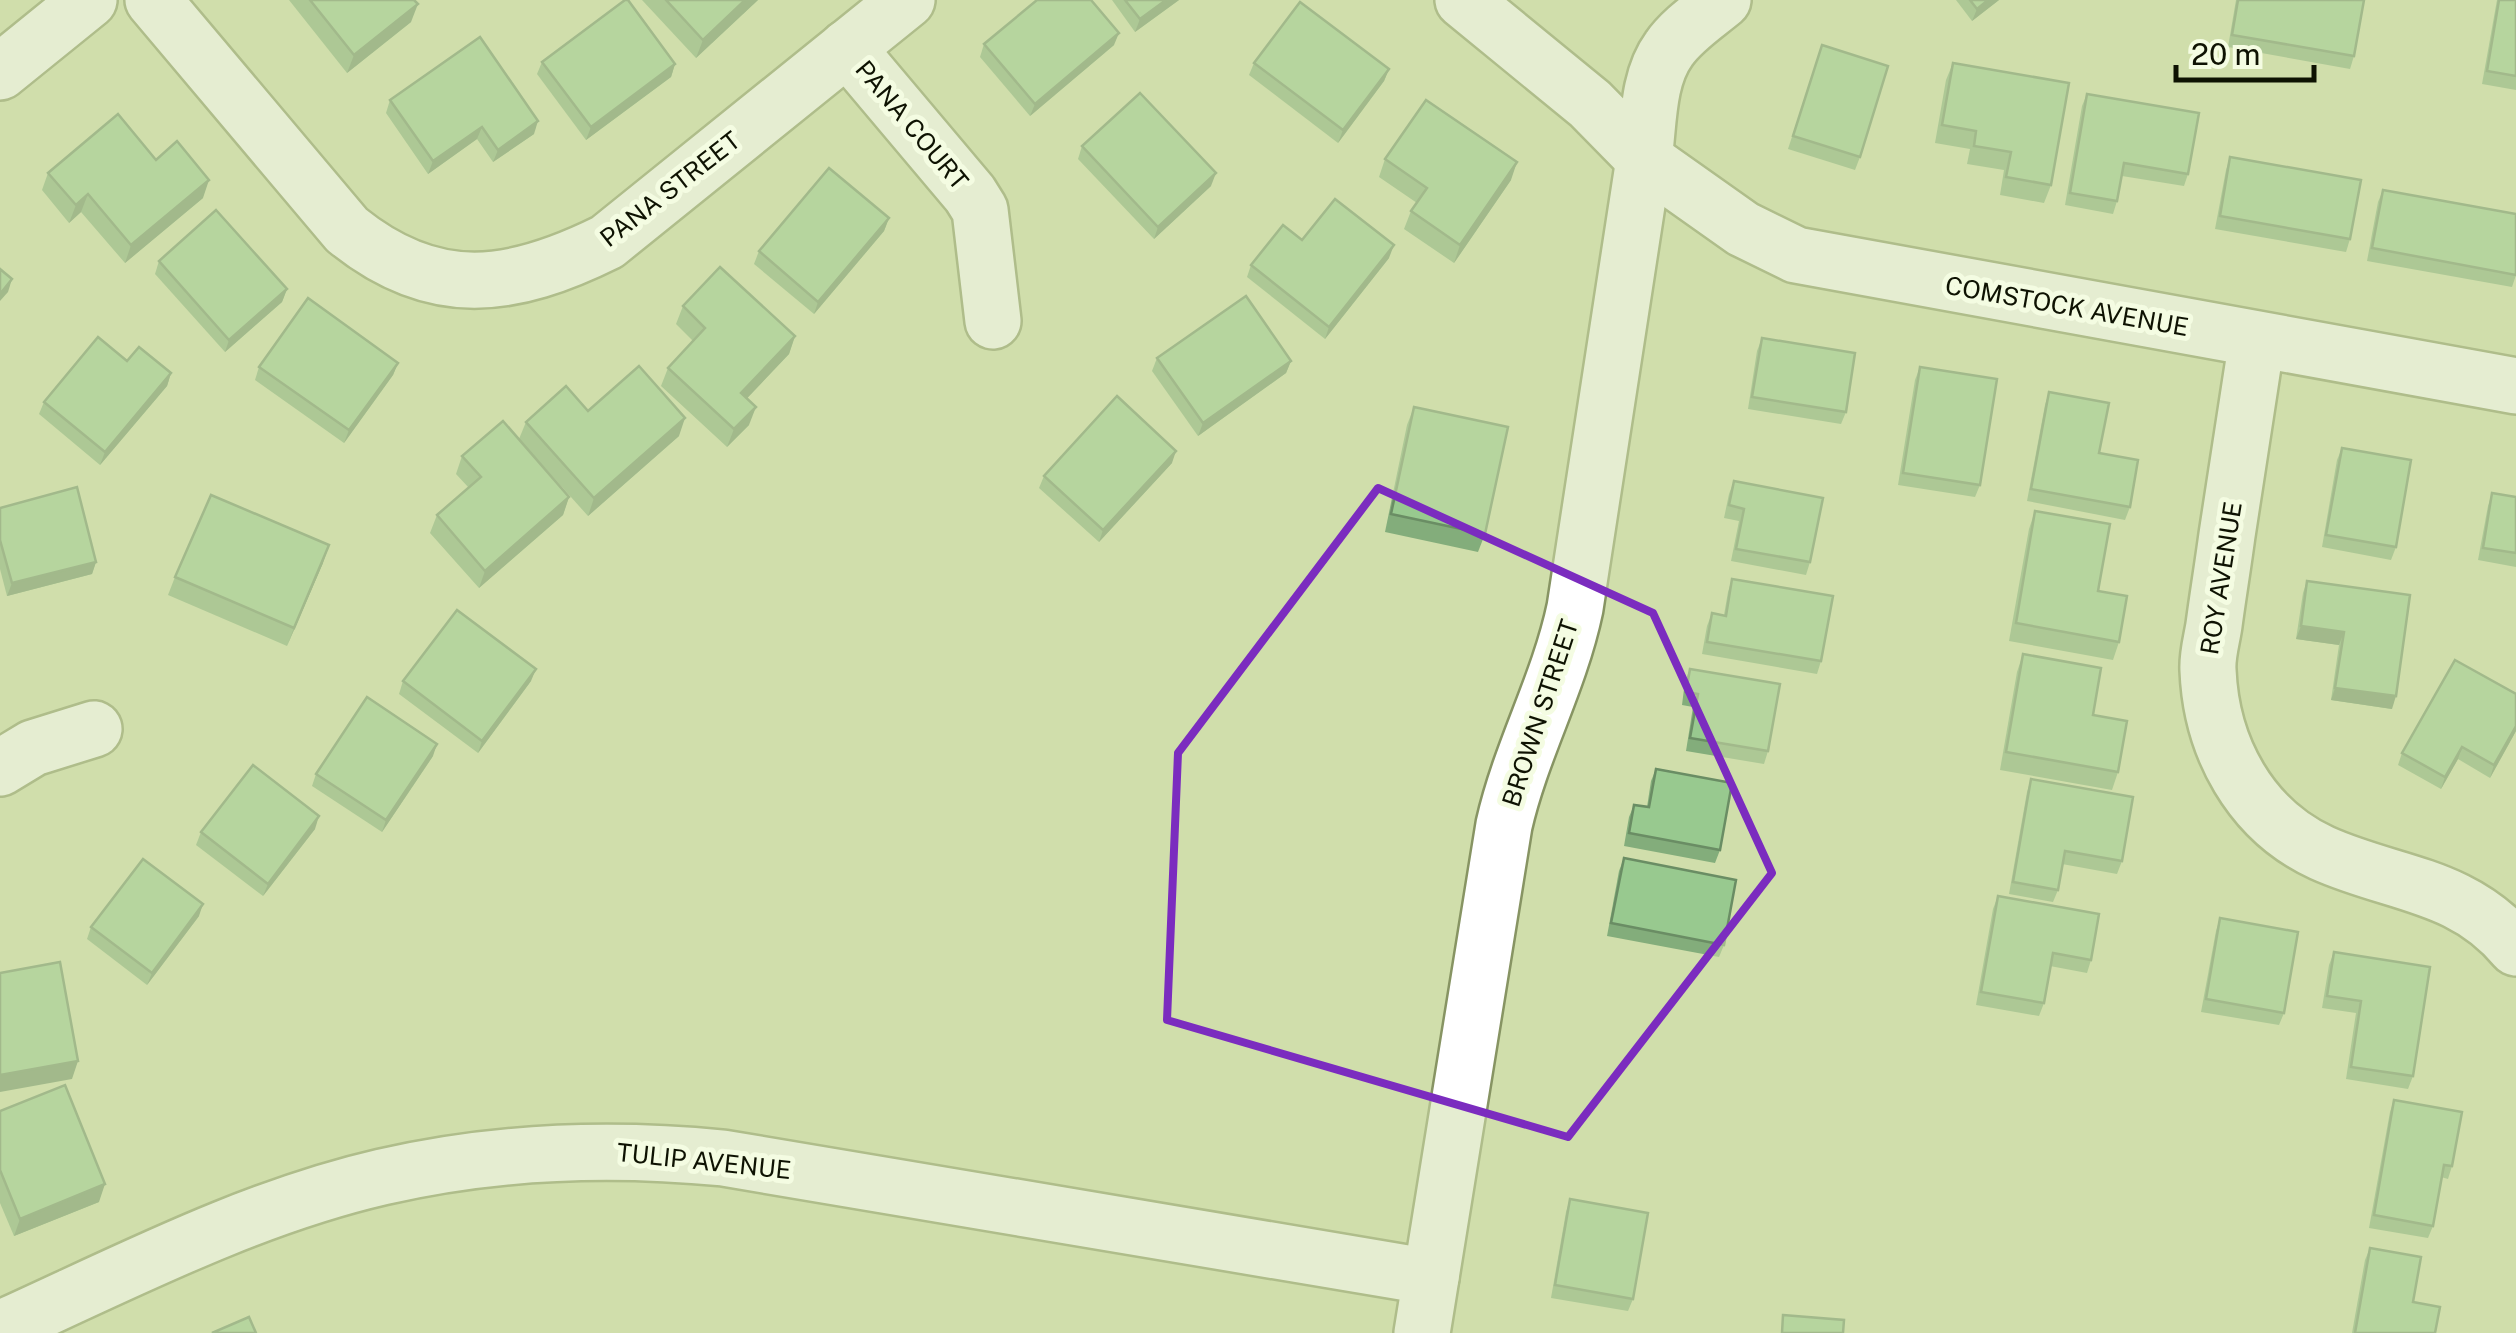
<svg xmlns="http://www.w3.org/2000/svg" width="2516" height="1333" viewBox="0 0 2516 1333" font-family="'Public Sans',sans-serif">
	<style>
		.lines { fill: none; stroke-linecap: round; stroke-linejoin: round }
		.minor-casing { stroke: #879463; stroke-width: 60 }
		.tertiary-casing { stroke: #879463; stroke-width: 60 }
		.minor { stroke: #fff; stroke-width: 55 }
		.tertiary { stroke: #fff; stroke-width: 55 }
		.wall { fill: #83ad7b }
		.shaded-wall { fill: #6a8d64 }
		.building { fill: #98c98f; stroke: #6a8d64; stroke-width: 2.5 }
		.marked { fill: none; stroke: #7b2cbf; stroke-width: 8; stroke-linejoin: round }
		.labels { text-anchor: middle; stroke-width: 10; stroke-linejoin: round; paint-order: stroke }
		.street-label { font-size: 25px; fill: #0e1202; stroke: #f4fce2 }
	</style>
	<rect width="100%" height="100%" fill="#d0deab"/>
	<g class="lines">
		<g class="minor-casing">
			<g id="minor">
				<path d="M 153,0 L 347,230 C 435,301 512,289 607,242 L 907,0"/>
				<polyline points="1463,0 1590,104 1644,159 1743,229 1796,255 2516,386"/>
				<polyline points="847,48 970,194 980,210 993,321"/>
				<polyline points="0,72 89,0"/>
				<path d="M 2257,340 C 2247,405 2237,470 2227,535 C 2223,565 2218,595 2214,625 C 2212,639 2207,655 2208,670 C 2211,747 2250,820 2322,853 C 2393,885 2462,883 2516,948"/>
				<polyline points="0,768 33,748 94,729"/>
				<path d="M 0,1329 C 124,1273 248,1208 382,1177 C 494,1151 609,1147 723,1158 L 1431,1277"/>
				<path d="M 1422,1333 L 1504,825 C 1521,750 1559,684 1575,608 L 1644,159"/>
			</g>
		</g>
		<g class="tertiary-casing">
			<path id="tertiary" d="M 1644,159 C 1649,124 1647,79 1669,49 C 1682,30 1705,15 1723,0"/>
		</g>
		<use href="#minor" class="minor"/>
		<use href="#tertiary" class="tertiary"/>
	</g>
	<g class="wall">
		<polygon points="289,0 414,0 411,22 347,73"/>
		<polygon points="642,0 758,0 696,58"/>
		<polygon points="1112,0 1179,0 1135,32"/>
		<polygon points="1956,0 1999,0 1972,21"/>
		<polygon points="2236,0 2364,0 2354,56 2350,69 2228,47"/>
		<polygon points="2497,0 2516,0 2516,90 2482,84"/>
		<polygon points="984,44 1114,45 1030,116 980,57"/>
		<polygon points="1822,45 1860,157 1855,170 1788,149"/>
		<polygon points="542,62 675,64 671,77 586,140 537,74"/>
		<polygon points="1254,63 1389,69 1384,81 1338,143 1249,75"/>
		<polygon points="1953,63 2051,185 2044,203 2000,195 2004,170 1967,164 1970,149 1935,143 1946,80"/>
		<polygon points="2087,94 2188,174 2184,186 2122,176 2117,201 2113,214 2065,205 2082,106"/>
		<polygon points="390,100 534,134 493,162 477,139 428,174 386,113"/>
		<polygon points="1082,146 1211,186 1154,239 1078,159"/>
		<polygon points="2230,157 2350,239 2346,252 2215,229 2226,170"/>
		<polygon points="1385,159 1511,180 1454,263 1404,229 1411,211 1417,203 1379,177"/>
		<polygon points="156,160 203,198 125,263 81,212 69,223 42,190 48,173"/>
		<polygon points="2383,190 2516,275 2512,287 2367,261 2378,202"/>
		<polygon points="889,218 884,231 814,314 754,264 759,251"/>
		<polygon points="1302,240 1389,258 1325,339 1247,277 1251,265"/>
		<polygon points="159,261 287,289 282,302 225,352 155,274"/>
		<polygon points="683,306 795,336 789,354 747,398 749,425 727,447 661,386 668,368 693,341 676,324"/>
		<polygon points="1762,338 1846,412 1841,424 1748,409 1757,351"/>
		<polygon points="1157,358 1291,361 1286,373 1198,436 1152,371"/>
		<polygon points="127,361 171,373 167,386 100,465 39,414 44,402"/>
		<polygon points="398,363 393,375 344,443 255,380 259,367"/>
		<polygon points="1920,367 1980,485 1975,497 1898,485 1915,380"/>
		<polygon points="2049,392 2099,453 2130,507 2125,520 2027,501 2045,405"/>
		<polygon points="1414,407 1485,534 1478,552 1385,532 1407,425"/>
		<polygon points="588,411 679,436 588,516 519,439 526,422"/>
		<polygon points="2342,448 2396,547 2391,560 2322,547 2337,460"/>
		<polygon points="462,456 569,497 563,515 479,588 430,533 437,515 469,488 456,474"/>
		<polygon points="1172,463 1099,542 1039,488 1044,476"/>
		<polygon points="1734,481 1810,562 1806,575 1731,561 1739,521 1724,518 1729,494"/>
		<polygon points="2492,493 2516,497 2516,567 2478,560 2488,506"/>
		<polygon points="0,508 96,562 92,574 7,596 0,569"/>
		<polygon points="2035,511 2098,591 2119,642 2113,660 2009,641 2029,529"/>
		<polygon points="323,563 287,646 168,595 175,577"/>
		<polygon points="1732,579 1821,661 1817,674 1702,654 1707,626 1712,613 1724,615 1728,592"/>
		<polygon points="2307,581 2392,709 2331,700 2339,645 2296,639 2303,593"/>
		<polygon points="2023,654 2093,715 2118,772 2112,790 2000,770 2017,672"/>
		<polygon points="1690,669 1768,751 1764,764 1686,751 1693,707 1682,705 1685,681"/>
		<polygon points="403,681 531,681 478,753 399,694"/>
		<polygon points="2516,731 2490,778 2458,759 2441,789 2398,765 2402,753"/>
		<polygon points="433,756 382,832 312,786 316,774"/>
		<polygon points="1656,769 1720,850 1715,863 1624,846 1629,817 1634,805 1647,807 1651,781"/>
		<polygon points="2031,779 2122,861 2117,874 2062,864 2058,890 2053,902 2009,894 2027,792"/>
		<polygon points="315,829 263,896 196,845 201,832"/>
		<polygon points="1624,858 1724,945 1719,957 1607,936 1619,871"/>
		<polygon points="1998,896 2091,960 2087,973 2050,966 2044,1003 2039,1016 1976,1005 1993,909"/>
		<polygon points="199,916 147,985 87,939 91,927"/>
		<polygon points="2220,918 2284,1013 2279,1025 2201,1012 2216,931"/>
		<polygon points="2334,952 2413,1076 2408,1089 2346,1079 2356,1013 2322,1008 2329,965"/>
		<polygon points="2394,1100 2452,1166 2448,1179 2441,1177 2433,1226 2428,1238 2369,1228 2390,1112"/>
		<polygon points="0,1111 99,1202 14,1236 0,1203"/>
		<polygon points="1570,1199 1633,1299 1628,1311 1551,1298 1566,1212"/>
		<polygon points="2370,1248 2413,1302 2435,1333 2352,1333 2365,1260"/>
	</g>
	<g class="shaded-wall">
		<polygon points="745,0 758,0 696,58 703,40"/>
		<polygon points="1166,0 1179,0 1135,32 1140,19"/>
		<polygon points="1988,0 1999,0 1972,21 1977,9"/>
		<polygon points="418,4 411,22 347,73 354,55"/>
		<polygon points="1119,33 1114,45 1030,116 1035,104"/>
		<polygon points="675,64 671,77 586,140 591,127"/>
		<polygon points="1389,69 1384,81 1338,143 1343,130"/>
		<polygon points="538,121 534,134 493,162 498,150"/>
		<polygon points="482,127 477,139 428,174 433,161"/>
		<polygon points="1517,162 1511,180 1454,263 1460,245"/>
		<polygon points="1216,173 1211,186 1154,239 1158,227"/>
		<polygon points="209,180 203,198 125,263 131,245"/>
		<polygon points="88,194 81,212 69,223 76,205"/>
		<polygon points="889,218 884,231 814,314 818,302"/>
		<polygon points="1394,245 1389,258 1325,339 1329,327"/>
		<polygon points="12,279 8,292 0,301 0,294"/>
		<polygon points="287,289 282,302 225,352 229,340"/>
		<polygon points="795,336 789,354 735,411 741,393"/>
		<polygon points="1291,361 1286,373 1198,436 1203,423"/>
		<polygon points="398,363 393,375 344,443 349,430"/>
		<polygon points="171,373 167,386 100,465 105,452"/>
		<polygon points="756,407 749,425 727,447 734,429"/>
		<polygon points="685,418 679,436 588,516 594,498"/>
		<polygon points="1176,451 1172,463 1099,542 1103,530"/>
		<polygon points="569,497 563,515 479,588 485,571"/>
		<polygon points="329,545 323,563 287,646 294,628"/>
		<polygon points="96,562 92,574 7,596 12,583"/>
		<polygon points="2301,626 2344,632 2339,645 2296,639"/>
		<polygon points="536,669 531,681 478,753 482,741"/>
		<polygon points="2335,688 2396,696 2392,709 2331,700"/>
		<polygon points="2516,726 2516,731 2490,778 2494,765"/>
		<polygon points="437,744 433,756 382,832 386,820"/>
		<polygon points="2462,747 2458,759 2441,789 2445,777"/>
		<polygon points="319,816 315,829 263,896 268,884"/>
		<polygon points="203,904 199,916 147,985 152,973"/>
		<polygon points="78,1061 72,1079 0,1092 0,1075"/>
		<polygon points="105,1184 99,1202 14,1236 20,1219"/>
	</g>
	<g class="building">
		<polygon points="310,0 414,0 418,4 354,55"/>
		<polygon points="625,0 628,0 675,64 591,127 542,62"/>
		<polygon points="666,0 745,0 703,40"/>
		<polygon points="1037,0 1091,0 1119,33 1035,104 984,44"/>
		<polygon points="1125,0 1166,0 1140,19"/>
		<polygon points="1970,0 1988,0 1977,9"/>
		<polygon points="2238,0 2364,0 2354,56 2232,35"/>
		<polygon points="2499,0 2516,0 2516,76 2487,71"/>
		<polygon points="1300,2 1389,69 1343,130 1254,63"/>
		<polygon points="480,37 538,121 498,150 482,127 433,161 390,100"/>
		<polygon points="1822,45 1888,66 1860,157 1793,136"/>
		<polygon points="1953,63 2069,83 2051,185 2006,177 2011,152 1974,146 1976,131 1942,125"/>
		<polygon points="1140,93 1216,173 1158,227 1082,146"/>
		<polygon points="2087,94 2199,113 2188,174 2124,163 2117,201 2070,193"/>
		<polygon points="1426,100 1517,162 1460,245 1411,211 1427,188 1385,159"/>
		<polygon points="118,114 156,160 177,141 209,180 131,245 88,194 76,205 48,173"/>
		<polygon points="2230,157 2361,180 2350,239 2220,216"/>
		<polygon points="829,168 889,218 818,302 759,251"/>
		<polygon points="2383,190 2516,214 2516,275 2372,248"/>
		<polygon points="1335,199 1394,245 1329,327 1251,265 1283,225 1302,240"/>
		<polygon points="216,210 287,289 229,340 159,261"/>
		<polygon points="720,267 795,336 741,393 756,407 734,429 668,368 705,328 683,306"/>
		<polygon points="0,269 12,279 0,294"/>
		<polygon points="1246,296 1291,361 1203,423 1157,358"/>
		<polygon points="308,298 398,363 349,430 259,367"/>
		<polygon points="98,337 127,361 139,347 171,373 105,452 44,402"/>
		<polygon points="1762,338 1855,353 1846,412 1752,397"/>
		<polygon points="639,366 685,418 594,498 526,422 566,386 588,411"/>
		<polygon points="1920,367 1997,379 1980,485 1903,473"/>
		<polygon points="2049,392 2109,403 2099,453 2138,460 2130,507 2031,489"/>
		<polygon points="1117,396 1176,451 1103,530 1044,476"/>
		<polygon points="1414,407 1508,427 1485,534 1391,514"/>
		<polygon points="503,421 569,497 485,571 437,515 481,477 462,456"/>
		<polygon points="2342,448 2411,460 2396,547 2326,535"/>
		<polygon points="1734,481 1823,498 1810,562 1736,549 1744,509 1729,505"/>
		<polygon points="77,487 96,562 12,583 0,540 0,508"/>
		<polygon points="2492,493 2516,497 2516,553 2483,548"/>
		<polygon points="211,495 329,545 294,628 175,577"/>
		<polygon points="2035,511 2110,524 2098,591 2127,596 2119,642 2016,623"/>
		<polygon points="1732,579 1833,596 1821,661 1707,642 1712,613 1726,616"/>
		<polygon points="2307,581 2410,595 2396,696 2335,688 2344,632 2301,626"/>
		<polygon points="457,610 536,669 482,741 403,681"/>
		<polygon points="2023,654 2101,668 2093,715 2127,721 2118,772 2006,752"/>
		<polygon points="2455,660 2516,694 2516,726 2494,765 2462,747 2445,777 2402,753"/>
		<polygon points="1690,669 1780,684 1768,751 1690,738 1698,694 1686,692"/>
		<polygon points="367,697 437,744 386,820 316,774"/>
		<polygon points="253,765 319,816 268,884 201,832"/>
		<polygon points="1656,769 1732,783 1720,850 1629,833 1634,805 1649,807"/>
		<polygon points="2031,779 2133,797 2122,861 2065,851 2058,890 2013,882"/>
		<polygon points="1624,858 1736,880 1724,945 1611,923"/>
		<polygon points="143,859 203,904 152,973 91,927"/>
		<polygon points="1998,896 2099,914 2091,960 2053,953 2044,1003 1981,992"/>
		<polygon points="2220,918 2298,932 2284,1013 2206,999"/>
		<polygon points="2334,952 2430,967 2413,1076 2351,1067 2361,1001 2327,996"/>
		<polygon points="60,962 78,1061 0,1075 0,973"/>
		<polygon points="65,1085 105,1184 20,1219 0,1170 0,1111"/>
		<polygon points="2394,1100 2462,1112 2452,1166 2444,1165 2433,1226 2374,1215"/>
		<polygon points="1570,1199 1648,1213 1633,1299 1555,1285"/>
		<polygon points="2370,1248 2421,1257 2413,1302 2440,1307 2435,1333 2355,1333"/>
		<polygon points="1783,1315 1844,1320 1843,1333 1782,1333"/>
		<polygon points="249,1317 256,1333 212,1333"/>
	</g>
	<path d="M0 0H2516V1333H0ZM 1378,488 L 1653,613 L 1772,873 L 1568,1137 L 1167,1020 L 1178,753 Z" fill="#d0deab" fill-opacity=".55" fill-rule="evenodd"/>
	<path class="marked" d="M 1378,488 L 1653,613 L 1772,873 L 1568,1137 L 1167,1020 L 1178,753 Z"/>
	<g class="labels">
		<g class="street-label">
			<text transform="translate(912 125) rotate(50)" y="9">PANA COURT</text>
			<text transform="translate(670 189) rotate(-38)" y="9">PANA STREET</text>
			<text transform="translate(2067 306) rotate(10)" y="9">COMSTOCK AVENUE</text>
			<text transform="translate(2221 578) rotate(-81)" y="9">ROY AVENUE</text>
			<text transform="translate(1540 713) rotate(-72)" y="9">BROWN STREET</text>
			<text transform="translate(704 1161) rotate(6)" y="9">TULIP AVENUE</text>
		</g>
	</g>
	<path d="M2176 65v15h138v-15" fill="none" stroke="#0e1202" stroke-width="5"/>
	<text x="2191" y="65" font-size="30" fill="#0e1202" stroke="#f4fce2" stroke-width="8" paint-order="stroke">20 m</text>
</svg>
